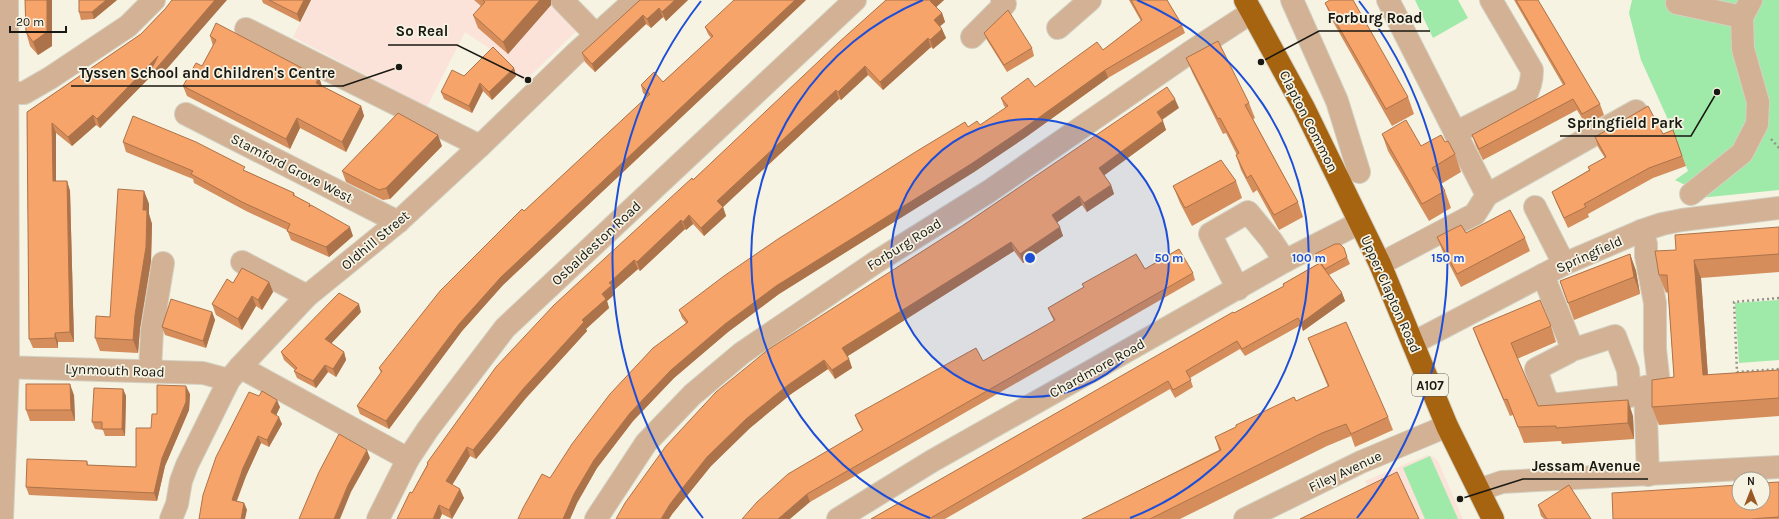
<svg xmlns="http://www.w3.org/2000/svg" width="1779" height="519" viewBox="0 0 1779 519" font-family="Karla,sans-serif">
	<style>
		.industrial { fill: #fbe3d9 }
		.green { fill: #9feaa9 }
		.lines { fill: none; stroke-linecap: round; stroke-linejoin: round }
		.minor-casing { stroke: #d3d0c2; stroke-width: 24 }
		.highway-casing { stroke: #d3d0c2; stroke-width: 24 }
		.path { stroke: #959387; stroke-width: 2.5; stroke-dasharray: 2 3; stroke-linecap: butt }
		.minor { stroke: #d2b194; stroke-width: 22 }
		.highway { stroke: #a66310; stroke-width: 22 }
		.wall { fill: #d48d5b }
		.shaded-wall { fill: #ac734a }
		.building { fill: #f6a46a; stroke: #ac734a }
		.ring { fill: none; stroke: #1d4ed8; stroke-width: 2 }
		.labels { text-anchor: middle; stroke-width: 3.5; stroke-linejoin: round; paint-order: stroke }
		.shield { fill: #f6f3e3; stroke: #5b5a51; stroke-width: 1 }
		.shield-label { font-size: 13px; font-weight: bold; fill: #191812 }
		.street-label { font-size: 14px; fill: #191812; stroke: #f6f3e3 }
		.centre { fill: #1d4ed8; stroke: #f6f3e3; stroke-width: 2 }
		.ring-label { font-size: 12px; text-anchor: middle; font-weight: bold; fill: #1d4ed8; stroke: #f6f3e3; stroke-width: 3.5; stroke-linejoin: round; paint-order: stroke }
		.leader { fill: none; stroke: #191812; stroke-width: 1.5 }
		.callout-dot { fill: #191812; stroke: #f6f3e3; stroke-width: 1.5 }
		.callout-label { font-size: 15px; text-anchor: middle; font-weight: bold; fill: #191812; stroke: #f6f3e3; stroke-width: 3.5; stroke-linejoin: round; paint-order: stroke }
	</style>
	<rect width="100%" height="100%" fill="#f6f3e3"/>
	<g class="industrial">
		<polygon points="312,0 578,0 594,14 524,82 496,53 465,32 427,107 293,37"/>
		<polygon points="1427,455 1434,457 1438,461 1463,519 1382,519 1365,481"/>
	</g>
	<g class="green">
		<polygon points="1415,0 1458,0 1468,18 1433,38"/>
		<polygon points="1632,0 1779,0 1779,190 1699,198 1693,189 1675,180 1688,171 1670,124 1641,60 1629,13"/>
		<polygon points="1779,300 1779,360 1739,363 1735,303"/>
		<polygon points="1430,456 1458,519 1425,519 1403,468"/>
	</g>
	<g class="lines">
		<g class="minor-casing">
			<g id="minor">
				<polyline points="562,0 596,35"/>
				<polyline points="1292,0 1337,101 1359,172"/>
				<polyline points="1677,3 1742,17"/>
				<polyline points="1058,28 1090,0"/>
				<polyline points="246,29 480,146"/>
				<polyline points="972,37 1005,4 1002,0"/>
				<polyline points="8,93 24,93 50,78 128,26 154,0"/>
				<polyline points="186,114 398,222"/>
				<path d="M 1455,133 L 1524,98 C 1530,89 1532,81 1532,70 L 1491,0"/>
				<polyline points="1691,194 1742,153 1757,124 1758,102 1743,49 1742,17 1751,0"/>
				<polyline points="1487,195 1636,111"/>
				<polyline points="1535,207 1564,264"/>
				<polyline points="1641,231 1646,244 1646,256 1655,303 1655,349 1659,385 1645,387 1648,475"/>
				<polyline points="242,262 307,296"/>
				<polyline points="1380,264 1475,214 1487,195 1388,0"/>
				<polyline points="1543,275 1571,345 1575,349 1615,336 1628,370 1630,396 1551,405 1545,396 1536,369 1569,352 1571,345"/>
				<polyline points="1238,289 1210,234 1248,212 1271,240 1285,261"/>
				<polyline points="1413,343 1564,264 1641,231 1662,224 1682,220 1779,208"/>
				<polyline points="0,367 203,373 229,380"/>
				<polyline points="240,367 408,459"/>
				<polyline points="150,371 152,330 163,263"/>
				<polyline points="1479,490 1502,482 1779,467"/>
				<polyline points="2,519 8,367 7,0"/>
				<polyline points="171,519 177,504 181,481 187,465 229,380 240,367 307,296 398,222 480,146 575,54 635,0"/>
				<polyline points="378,519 408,459 428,429 505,328 855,0"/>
				<polyline points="596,519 646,443 692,395 742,353 876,262 988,192 1189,53 1252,12"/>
				<polyline points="838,519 932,461 1072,382 1285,261 1359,223"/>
				<polyline points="1245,519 1361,462 1447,426"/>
			</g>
		</g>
		<g class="highway-casing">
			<polyline id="highway" points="1245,0 1304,108 1380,264 1447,426 1493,519"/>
		</g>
		<g class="path">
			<polyline points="1771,139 1779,148"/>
			<polyline points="1779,298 1734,302 1737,372 1779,369"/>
		</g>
		<use href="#minor" class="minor"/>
		<use href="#highway" class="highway"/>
	</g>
	<g class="wall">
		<polygon points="25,0 52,0 52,46 38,55 30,46 26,32"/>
		<polygon points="117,0 94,19 81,20 79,12"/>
		<polygon points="262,0 311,0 300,22 263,3"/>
		<polygon points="474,0 551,0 551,5 508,54 478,28 473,15 481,6"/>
		<polygon points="640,0 688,0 666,21 663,17 651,28 646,24 595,72 585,62 582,53"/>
		<polygon points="806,0 503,285 462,331 389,429 360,414 357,406 381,373 379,368 524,211 647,97 643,93 641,85 663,82 711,38 708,34 705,27"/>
		<polygon points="886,0 944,0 936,7 942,13 945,22 940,26 942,29 946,38 933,49 931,47 883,90 868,75 841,100 839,99 723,207 726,216 704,236 693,224 686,230 685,229 640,271 638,269 614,290 615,294 607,301 609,308 586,329 587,331 526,398 476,459 470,456 452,485 464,498 452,519 442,514 412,493 427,465 427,463 693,180"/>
		<polygon points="1129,0 1167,0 1182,25 1185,33 1108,78 1026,137 974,172 779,294 728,332 674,378 633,421 597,468 577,503 570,519 518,519 550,478 686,323 682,318 679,310 968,127 980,125 1006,108 1004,106 1001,98 1035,87 1103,50 1141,21"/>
		<polygon points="1514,0 1538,0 1600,104 1604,115 1586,125 1577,110 1483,160 1476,146 1472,135 1563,85"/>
		<polygon points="1325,3 1408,97 1414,114 1392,126 1332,20"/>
		<polygon points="165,9 158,79 156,78 154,73 100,128 96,125 72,146 56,133 56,181 67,181 70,191 74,342 58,342 58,348 33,348 29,339 27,112 141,34"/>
		<polygon points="984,33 1032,48 1034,56 1007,72 987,40"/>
		<polygon points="210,36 319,77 322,86 361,106 364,116 346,152 300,128 290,149 187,96 183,86 202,66 213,46"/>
		<polygon points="1186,58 1249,103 1255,118 1253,119 1298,202 1303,217 1279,230 1257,190 1253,193 1241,170 1236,155 1237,155 1226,133 1223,134 1192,72"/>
		<polygon points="514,68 516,76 492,100 483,91 472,113 444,99 441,92 464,76"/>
		<polygon points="1179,108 1162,120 1166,130 1104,175 1111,185 1114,194 1087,212 1082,205 1057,222 1063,236 1023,263 1014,251 848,356 852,368 835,379 828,369 791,394 750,428 711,466 673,513 666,446"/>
		<polygon points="1673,130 1686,166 1653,178 1588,214 1589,217 1568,228 1556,202 1552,192 1589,170 1588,167 1605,158 1598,147 1595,137 1663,134"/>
		<polygon points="1382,134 1421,146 1445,142 1455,154 1461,172 1441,184 1445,191 1451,208 1429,221 1388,151"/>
		<polygon points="123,142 246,171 294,193 295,196 310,204 310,205 353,236 329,257 291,240 287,230 246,211 194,183 193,179 126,152"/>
		<polygon points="442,146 390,199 383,200 346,182 342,171"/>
		<polygon points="1236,181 1242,198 1192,226 1180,203 1173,186"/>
		<polygon points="144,191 149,204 149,214 152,224 151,261 140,328 138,353 100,351 95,338 110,317"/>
		<polygon points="1779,227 1779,272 1701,278 1708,375 1779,370 1779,416 1659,425 1652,407 1674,377 1668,292 1666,293 1659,275 1676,250"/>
		<polygon points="1466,233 1525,238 1530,251 1461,287 1442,250 1437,237"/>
		<polygon points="1315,254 1347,257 1350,264 1329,275 1342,293 1345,301 1303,331 1301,325 1245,356 1240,349 1190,378 1193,387 1175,398 1170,389 945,519 871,519 1234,313 1284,286 1283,284 1319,263"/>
		<polygon points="1630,254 1636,271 1640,294 1574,320 1560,281"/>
		<polygon points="1145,269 1193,273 1195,280 810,502 742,519 862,430 858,423 855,415 983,361 1054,321 1051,315 1048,308 1084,287 1082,284"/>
		<polygon points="269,282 273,292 262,310 256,306 242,330 216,315 212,304 233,283"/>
		<polygon points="212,312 215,320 206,348 165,335 162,327"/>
		<polygon points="361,312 331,343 344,352 346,360 336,377 328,372 316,388 297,378 294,371 295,370 284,360 281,352"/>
		<polygon points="1551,326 1556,342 1517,359 1538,406 1633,416 1634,439 1562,444 1561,441 1524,443 1513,415 1510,416 1479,344 1473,328"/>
		<polygon points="1308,338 1388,417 1393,430 1355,447 1351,436 1327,446 1180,519 1082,519 1219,450 1215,437 1328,387 1313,351"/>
		<polygon points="123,389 126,396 125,436 105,436 103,430 95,429 92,422"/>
		<polygon points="190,394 189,410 165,466 157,501 29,495 26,487 87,461 88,465 136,467 157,414"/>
		<polygon points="74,395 75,421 30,421 26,410"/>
		<polygon points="259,396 280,407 276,415 282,424 269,447 261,443 246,476 237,501 244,503 247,510 199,519"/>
		<polygon points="1779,482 1779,519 1613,519"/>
		<polygon points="1538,505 1591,519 1544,519 1541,516"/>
	</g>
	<g class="shaded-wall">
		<polygon points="47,0 52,0 52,46 38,55 33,42"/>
		<polygon points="106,0 117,0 94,19 92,12"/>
		<polygon points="215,0 227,0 158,79 155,70 152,68 154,73 100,128 97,119 158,56"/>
		<polygon points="304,0 311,0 300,22 297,14"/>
		<polygon points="540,0 551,0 551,5 508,54 503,42"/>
		<polygon points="675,0 688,0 666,21 662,12"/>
		<polygon points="795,0 806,0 503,285 462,331 389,429 386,421 459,324 501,277"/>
		<polygon points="931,0 944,0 933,10 930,1"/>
		<polygon points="659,8 663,17 651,28 647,19"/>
		<polygon points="942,13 945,22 937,29 934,20"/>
		<polygon points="643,15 646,24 595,72 592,64"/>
		<polygon points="942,29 946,38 933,49 930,40"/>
		<polygon points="928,38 931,47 883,90 880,82"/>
		<polygon points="865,66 868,75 841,100 838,92"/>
		<polygon points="514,68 516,76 492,100 489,92"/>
		<polygon points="1105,70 1108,78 1026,137 974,172 779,294 728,332 674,378 633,421 597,468 577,503 570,519 563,519 574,494 594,460 630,413 671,370 725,324 776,286"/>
		<polygon points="319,77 322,87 316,83"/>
		<polygon points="480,83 483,91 472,113 469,106"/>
		<polygon points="836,90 839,99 723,207 726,216 704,236 701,228 717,201"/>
		<polygon points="1175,99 1179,108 1160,121 1157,112"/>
		<polygon points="361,106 364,116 346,152 342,142"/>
		<polygon points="93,115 96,125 72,146 68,137"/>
		<polygon points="297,118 300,128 290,149 286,139"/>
		<polygon points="1163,121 1166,130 1102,177 1099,168"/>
		<polygon points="52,123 56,133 56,191 53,181"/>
		<polygon points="438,135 442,146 390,199 386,188"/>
		<polygon points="67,181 70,191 74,342 70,332"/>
		<polygon points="1111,185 1114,194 1087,212 1084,203"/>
		<polygon points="144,191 149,204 149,214 152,224 151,261 140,328 138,353 133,340 135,315"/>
		<polygon points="1079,196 1082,205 1055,224 1052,215"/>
		<polygon points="689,215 693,224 686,230 683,222"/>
		<polygon points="681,220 685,229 640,271 637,262"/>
		<polygon points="350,227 353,236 329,257 326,247"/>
		<polygon points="1060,227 1063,236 1023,263 1020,254"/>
		<polygon points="1011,242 1014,251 846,357 842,348"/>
		<polygon points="1630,254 1636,271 1640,294 1634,277"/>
		<polygon points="634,260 638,269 614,290 615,294 607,301 609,308 586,329 587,331 526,398 476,459 473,450 523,389 582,320 609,283"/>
		<polygon points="1694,260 1701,278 1709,393 1703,375"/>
		<polygon points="269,282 273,292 262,310 258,300"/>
		<polygon points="1342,293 1345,301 1303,331 1301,323"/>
		<polygon points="252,296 256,306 242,330 238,319"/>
		<polygon points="359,304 361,312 328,347 325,339"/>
		<polygon points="212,312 215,320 206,348 203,341"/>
		<polygon points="55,333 58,342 58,348 55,338"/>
		<polygon points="344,352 346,360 336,377 333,369"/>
		<polygon points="849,359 852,368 835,379 832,370"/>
		<polygon points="824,360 828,369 791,394 750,428 711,466 673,513 669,519 661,519 670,504 707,457 746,419 788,385"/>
		<polygon points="325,365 328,372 316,388 313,381"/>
		<polygon points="70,384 74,395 75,421 71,410"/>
		<polygon points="186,386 190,394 189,410 165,466 157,501 154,493 162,458"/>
		<polygon points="123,389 126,396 125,436 122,429"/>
		<polygon points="277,400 280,407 274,420 271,412"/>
		<polygon points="1628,400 1633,416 1634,439 1628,423"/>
		<polygon points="279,417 282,424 269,447 267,440"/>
		<polygon points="258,436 261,443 246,476 234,507 232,500 243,468"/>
		<polygon points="467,447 470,456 449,490 446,481"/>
		<polygon points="367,450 370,458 351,492 340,519 334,519 348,485"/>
		<polygon points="460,489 464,498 452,519 449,510"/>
		<polygon points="807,494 810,502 790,519 778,519"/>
		<polygon points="244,503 247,510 245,519 241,519"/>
		<polygon points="439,505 442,514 440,519 433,519"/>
	</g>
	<g class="building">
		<polygon points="25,0 47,0 47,32 33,42 26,32"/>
		<polygon points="79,0 106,0 92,12 79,12"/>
		<polygon points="172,0 215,0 155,70 152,68 158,56 97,119 93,115 68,137 52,123 53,181 67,181 70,332 55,333 55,338 29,339 27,112 141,34 165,9"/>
		<polygon points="269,0 304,0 297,14"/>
		<polygon points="483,0 540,0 503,42 473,15 485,2"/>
		<polygon points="640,0 675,0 662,12 659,8 647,19 643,15 592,64 582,53"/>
		<polygon points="734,0 795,0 501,277 459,324 386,421 357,406 382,371 379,368 440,291 522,209 524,211 650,94 641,85 654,72 663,82 713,36 705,27"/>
		<polygon points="886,0 931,0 930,1 942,13 934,20 942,29 930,40 928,38 880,82 865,66 838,92 836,90 717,201 723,207 701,228 689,215 683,222 681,220 637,262 634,260 609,283 612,285 602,294 606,299 582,320 584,322 523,389 473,450 467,447 446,481 460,489 449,510 439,505 433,519 397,519 410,492 412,493 428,464 427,463 496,367 554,305 692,178 693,180 838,43"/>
		<polygon points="1131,0 1167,0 1182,25 1105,70 1023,129 971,164 776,286 725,324 671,370 630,413 594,460 574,494 563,519 518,519 523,508 542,474 550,478 572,444 610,394 653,348 688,322 679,310 724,276 778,239 917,151 965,122 968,127 977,121 980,125 1008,106 1001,98 1028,78 1035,87 1097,42 1103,50 1142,20"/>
		<polygon points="1330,0 1353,0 1408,97 1386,109 1325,3"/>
		<polygon points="1516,0 1538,0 1600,104 1582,114 1573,99 1479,149 1472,135 1565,84"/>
		<polygon points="1008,10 1032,48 1004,65 984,33"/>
		<polygon points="216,23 319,77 316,83 361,106 342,142 297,118 286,139 183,86 196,63 202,66 216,40 210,36"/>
		<polygon points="1218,41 1249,103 1245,105 1298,202 1274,215 1251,175 1247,178 1236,155 1239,153 1220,118 1218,119 1186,58"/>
		<polygon points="493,47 514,68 489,92 480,83 469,106 441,92 452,70 464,76"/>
		<polygon points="1167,87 1175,99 1157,112 1163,121 1099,168 1111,185 1084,203 1079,196 1052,215 1060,227 1020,254 1011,242 842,348 849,359 832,370 824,360 788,385 746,419 707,457 670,504 661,519 616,519 625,503 666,446 716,392 769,349 962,226"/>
		<polygon points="1648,106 1663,134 1673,130 1682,156 1649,168 1584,204 1586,207 1564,218 1552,192 1590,170 1588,167 1606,157 1595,137"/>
		<polygon points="398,113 438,135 386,188 379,190 342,171"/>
		<polygon points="133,116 196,142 245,167 243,170 294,193 293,195 310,204 309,207 311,205 350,227 326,247 287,231 290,224 242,202 191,174 193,171 123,142"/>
		<polygon points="1406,120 1421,146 1441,135 1445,142 1448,141 1455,154 1432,168 1445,191 1422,204 1382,134"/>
		<polygon points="1221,160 1236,181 1185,208 1173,186"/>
		<polygon points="118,189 144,191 143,210 147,210 146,247 135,315 133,340 95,338 96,316 110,317"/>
		<polygon points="1510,210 1525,238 1457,274 1437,237 1461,225 1466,233"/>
		<polygon points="1779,227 1779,254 1694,260 1703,375 1779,370 1779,398 1652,407 1652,380 1674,377 1667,275 1659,275 1655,251 1676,250 1675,235"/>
		<polygon points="1335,244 1340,244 1344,248 1347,257 1325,269 1315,254"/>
		<polygon points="1179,249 1193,273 807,494 778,519 742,519 757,502 788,474 863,430 855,415 976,348 983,361 1055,320 1048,308 1084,287 1082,284 1136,254 1145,269"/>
		<polygon points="1630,254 1634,277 1568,303 1560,281"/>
		<polygon points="1320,263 1342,293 1301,323 1298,318 1242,349 1237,341 1186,371 1191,380 1173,390 1168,381 929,519 871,519 1233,312 1234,313 1284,286 1283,284"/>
		<polygon points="242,268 269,282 258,300 252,296 238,319 212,304 227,279 233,283"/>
		<polygon points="339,293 359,304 325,339 344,352 333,369 325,365 313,381 294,371 297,368 281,352"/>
		<polygon points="171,299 212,312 203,341 162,327"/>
		<polygon points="1540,300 1551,326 1511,343 1538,406 1628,400 1628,423 1556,428 1556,426 1518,427 1507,399 1504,400 1473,328"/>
		<polygon points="1346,322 1388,417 1351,434 1346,424 1322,433 1150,519 1082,519 1221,450 1215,437 1236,427 1236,425 1294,397 1296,401 1329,386 1308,338"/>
		<polygon points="26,384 70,384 71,410 26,410"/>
		<polygon points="157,385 186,386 186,402 162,458 154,493 26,487 27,459 87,461 87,465 136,467 136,428 151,428 152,414 157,414"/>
		<polygon points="94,388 123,389 122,429 102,429 102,422 92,422"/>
		<polygon points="262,391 277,400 271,412 279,417 267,440 258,436 243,468 232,500 244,503 241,519 199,519 203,495 216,457 249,392 259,396"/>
		<polygon points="339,434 367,450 348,485 334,519 299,519 319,472"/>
		<polygon points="1397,472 1419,519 1300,519"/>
		<polygon points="1779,482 1779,517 1750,519 1613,519 1612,493 1739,485 1739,503 1763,503 1763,483"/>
		<polygon points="1569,485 1591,519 1547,519 1538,505"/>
	</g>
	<circle cx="1030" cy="258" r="139" fill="#1d4ed8" fill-opacity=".12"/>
	<g class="ring">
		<circle cx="1030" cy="258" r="139"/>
		<path d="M930 518A279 279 0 0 1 923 0M1137 0A279 279 0 0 1 1130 518"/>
		<path d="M703 518A418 418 0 0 1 701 1M1359 1A418 418 0 0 1 1357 518"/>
	</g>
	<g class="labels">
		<rect class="shield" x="1412" y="374" width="36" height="22" rx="3"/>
		<g class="shield-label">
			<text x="1430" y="390">A107</text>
		</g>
		<g class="street-label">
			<text transform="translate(1309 121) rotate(63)" y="5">Clapton Common</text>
			<text transform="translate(292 168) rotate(27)" y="5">Stamford Grove West</text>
			<text transform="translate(375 240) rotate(-40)" y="5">Oldhill Street</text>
			<text transform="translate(596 243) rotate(-43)" y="5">Osbaldeston Road</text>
			<text transform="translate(904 244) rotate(-32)" y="5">Forburg Road</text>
			<text transform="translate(1589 254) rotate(-24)" y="5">Springfield</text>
			<text transform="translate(1391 294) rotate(66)" y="5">Upper Clapton Road</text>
			<text transform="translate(1097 368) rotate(-29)" y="5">Chardmore Road</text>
			<text transform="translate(115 370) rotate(2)" y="5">Lynmouth Road</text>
			<text transform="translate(1345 471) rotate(-25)" y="5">Filey Avenue</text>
		</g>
	</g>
	<circle cx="1030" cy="258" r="6" class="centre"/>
	<g class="ring-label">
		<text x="1169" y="262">50 m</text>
		<text x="1309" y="262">100 m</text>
		<text x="1448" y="262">150 m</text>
	</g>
	<path class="leader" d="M1261 62L1319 31H1430M528 80L457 45H388M399 67L343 86H71M1717 92L1691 136H1560M1460 499L1523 479H1648"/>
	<g class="callout-dot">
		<circle cx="1261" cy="62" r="4"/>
		<circle cx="528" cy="80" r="4"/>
		<circle cx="399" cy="67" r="4"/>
		<circle cx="1717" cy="92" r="4"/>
		<circle cx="1460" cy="499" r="4"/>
	</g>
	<g class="callout-label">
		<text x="1375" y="23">Forburg Road</text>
		<text x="422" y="36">So Real</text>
		<text x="207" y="78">Tyssen School and Children's Centre</text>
		<text x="1625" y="128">Springfield Park</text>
		<text x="1586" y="471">Jessam Avenue</text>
	</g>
	<g transform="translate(1751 491)"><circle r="19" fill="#f6f3e3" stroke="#9e9b8f"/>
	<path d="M0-3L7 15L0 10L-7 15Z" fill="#9a5825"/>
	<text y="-6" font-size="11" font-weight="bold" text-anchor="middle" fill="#191812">N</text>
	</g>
	<path d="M10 26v6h56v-6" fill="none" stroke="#191812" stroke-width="2"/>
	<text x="16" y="26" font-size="12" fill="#191812" stroke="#f6f3e3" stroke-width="3" paint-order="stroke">20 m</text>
</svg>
